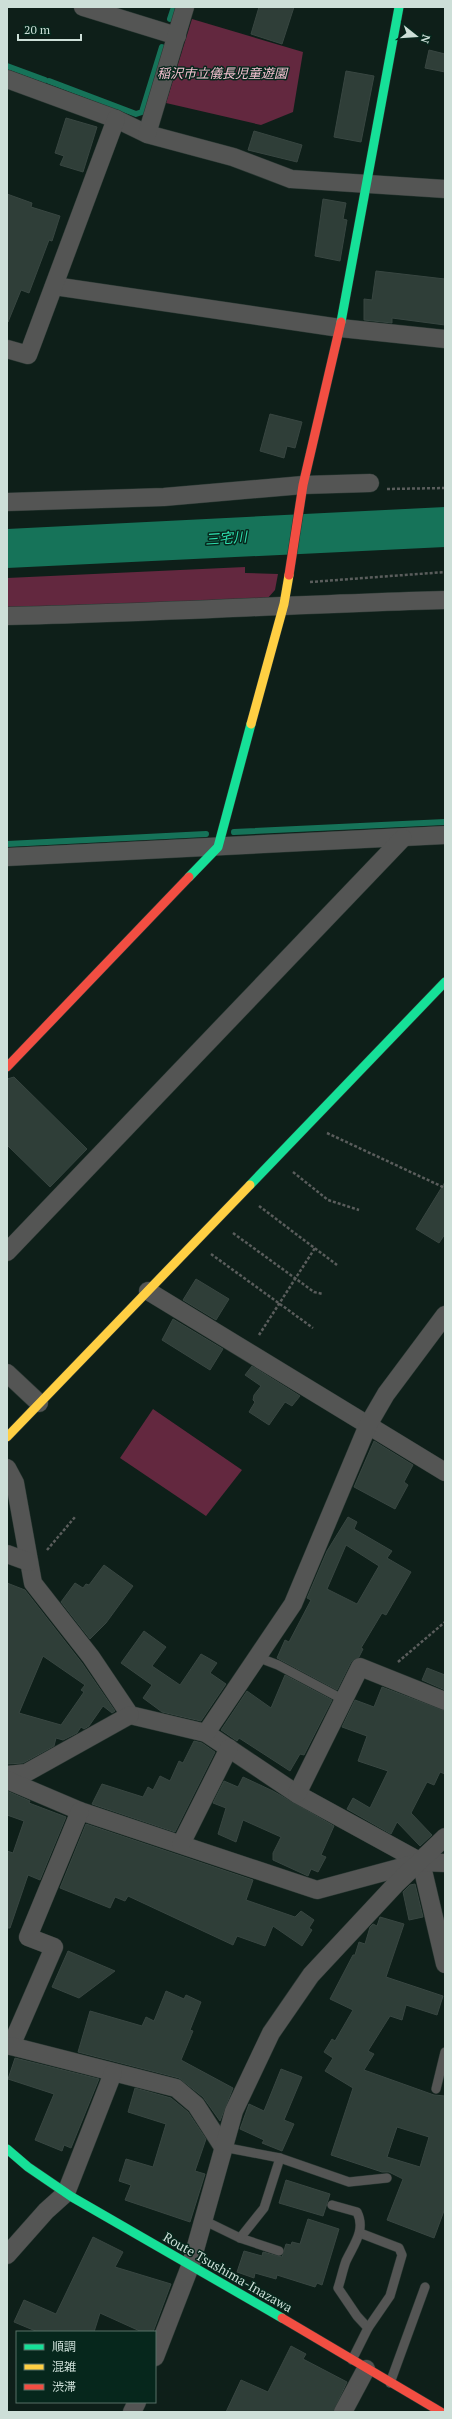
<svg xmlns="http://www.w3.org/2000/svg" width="452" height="2419" viewBox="0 0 452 2419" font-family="'PT Serif','Noto Sans JP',serif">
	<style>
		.green { fill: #63283f }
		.water { fill: #167359 }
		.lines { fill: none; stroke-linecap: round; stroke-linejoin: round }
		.stream { stroke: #167359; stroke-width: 6 }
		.building { fill: #2f3e38; stroke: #384641; fill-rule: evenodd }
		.lane-casing { stroke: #2a3833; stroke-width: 10 }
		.street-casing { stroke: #2a3833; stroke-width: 19 }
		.fast-casing { stroke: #2a3833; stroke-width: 10 }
		.slow-casing { stroke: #2a3833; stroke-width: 10 }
		.jam-casing { stroke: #2a3833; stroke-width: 10 }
		.path { stroke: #5a5d5c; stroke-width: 2.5; stroke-dasharray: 3 2; stroke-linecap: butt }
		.lane { stroke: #545554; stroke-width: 9 }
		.street { stroke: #545554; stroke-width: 18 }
		.fast { stroke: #16e098; stroke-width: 9 }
		.slow { stroke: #ffcf43; stroke-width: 9 }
		.jam { stroke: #f24e42; stroke-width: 9 }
		.labels { text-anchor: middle; stroke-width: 3; stroke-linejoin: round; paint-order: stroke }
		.park-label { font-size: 13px; font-style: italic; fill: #f4c1d0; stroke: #06271c }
		.street-label { font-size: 13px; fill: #cddfd8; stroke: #06271c }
		.water-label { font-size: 14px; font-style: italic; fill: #2edfae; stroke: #06271c }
	</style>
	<rect width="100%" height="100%" fill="#0e1f19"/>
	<g class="green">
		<polygon points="192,19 303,52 293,112 261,125 166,103"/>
		<polygon points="245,567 245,573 278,574 275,590 267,599 7,609 7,578"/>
		<polygon points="153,1409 242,1470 206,1516 120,1458"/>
	</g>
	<polygon class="water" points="445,507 445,547 7,568 7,529"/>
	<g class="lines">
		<g class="stream">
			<polyline points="170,19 174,7"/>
			<polyline points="7,66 45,80"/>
			<polyline points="49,81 136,114 142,112 162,47"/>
			<polyline points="234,832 445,822"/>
			<polyline points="7,844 206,834"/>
		</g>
	</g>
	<g class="building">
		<polygon points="259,7 294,7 282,44 251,34"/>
		<polygon points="429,50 445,54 445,72 425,68"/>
		<polygon points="346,71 374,76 361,142 334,137"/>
		<polygon points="66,118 97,127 83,172 60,165 64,156 55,153"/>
		<polygon points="254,131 302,145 297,162 248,150"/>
		<polygon points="7,194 32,203 31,207 60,216 52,241 49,240 29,293 21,290 8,322"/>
		<polygon points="323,199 346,203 343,219 347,220 340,261 315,256"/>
		<polygon points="376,271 445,279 445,325 392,318 392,323 364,320 364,299 372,300"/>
		<polygon points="270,414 302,422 295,448 287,446 284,458 260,451"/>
		<polygon points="14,1077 87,1149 50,1187 7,1145 7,1079"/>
		<polygon points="445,1182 445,1234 439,1243 416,1229"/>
		<polygon points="196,1279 229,1299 216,1320 183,1300"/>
		<polygon points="173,1319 223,1349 210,1370 162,1340"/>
		<polygon points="252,1366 300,1396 292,1406 285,1402 269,1425 249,1412 255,1402 253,1400 254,1395 261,1386 245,1375"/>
		<polygon points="374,1441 413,1465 404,1482 408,1485 395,1509 354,1487"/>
		<path d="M 348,1517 L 357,1522 L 354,1529 L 392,1551 L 387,1558 L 411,1572 L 386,1615 L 382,1613 L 361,1648 L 363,1649 L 359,1657 L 351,1662 L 337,1690 L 277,1658 L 285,1640 L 289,1642 L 311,1600 L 307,1598 L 327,1551 ZM 346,1545 L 379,1566 L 357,1604 L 327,1589 Z"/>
		<polygon points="104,1565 133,1586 106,1623 90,1639 61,1602 75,1583 83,1588 86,1584 89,1585"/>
		<path d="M 7,1583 L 25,1590 L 82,1663 L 115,1711 L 112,1713 L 103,1706 L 89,1726 L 84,1729 L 81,1727 L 77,1733 L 63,1740 L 56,1738 L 54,1746 L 23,1763 L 7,1764 ZM 43,1656 L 85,1685 L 81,1690 L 84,1692 L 61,1725 L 19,1713 Z"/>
		<polygon points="144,1631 166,1647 152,1666 180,1685 201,1654 217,1663 210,1673 226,1684 201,1721 162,1712 143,1698 152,1685 121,1663"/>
		<polygon points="427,1668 445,1675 445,1690 422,1680"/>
		<polygon points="285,1675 332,1700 304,1755 300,1754 290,1771 239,1738 237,1741 221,1730 247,1691 271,1708"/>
		<polygon points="382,1687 445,1711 445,1774 440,1772 434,1785 427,1782 411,1813 432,1835 420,1846 397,1822 391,1834 347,1809 353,1798 370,1808 388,1771 358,1761 367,1736 342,1727 355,1700 374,1707"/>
		<polygon points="194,1741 202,1743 215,1752 175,1832 92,1804 102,1784 143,1797 148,1787 153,1790 160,1776 170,1781 179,1761 183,1763"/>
		<polygon points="243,1777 273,1791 334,1826 321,1855 326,1857 318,1872 311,1869 308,1876 273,1860 273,1853 281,1837 243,1820 236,1842 218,1834 226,1808 213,1803 224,1781 238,1787"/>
		<polygon points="7,1791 30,1801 29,1803 66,1817 40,1880 28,1875 10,1928 7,1928 7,1851 13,1853 24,1821 7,1815"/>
		<polygon points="86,1824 253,1880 246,1900 295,1917 301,1911 314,1920 309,1928 312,1930 302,1946 273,1926 265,1946 237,1936 233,1945 128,1896 125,1901 115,1897 110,1908 60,1888"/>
		<polygon points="415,1884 423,1917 409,1920 403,1892 410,1885"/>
		<path d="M 380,1917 L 404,1924 L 386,1977 L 443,1996 L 437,2015 L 406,2005 L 402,2020 L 390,2016 L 368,2051 L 374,2054 L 364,2070 L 434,2095 L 445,2096 L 445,2208 L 434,2238 L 387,2220 L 403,2179 L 389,2172 L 382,2172 L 331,2155 L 353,2088 L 325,2071 L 333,2058 L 324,2052 L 332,2039 L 335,2041 L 353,2010 L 330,1999 L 353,1955 L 355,1955 L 359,1942 L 365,1944 L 370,1927 L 373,1924 L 377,1926 ZM 397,2127 L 429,2137 L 420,2167 L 387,2157 Z"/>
		<polygon points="68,1951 115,1971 79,1998 52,1987"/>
		<polygon points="166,1991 184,1999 186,1995 201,2002 190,2030 193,2031 181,2060 233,2088 220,2121 203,2097 179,2078 78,2052 90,2011 142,2026 146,2017 154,2021"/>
		<polygon points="15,2058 99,2079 71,2148 64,2145 62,2151 35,2140 54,2094 8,2079"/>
		<polygon points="281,2069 302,2077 284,2120 294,2124 282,2151 262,2143 264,2140 240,2129 249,2104 264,2111"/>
		<polygon points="135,2088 171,2098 188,2112 206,2139 195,2171 205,2174 190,2222 125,2200 131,2185 119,2181 126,2159 153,2167 166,2124 128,2112"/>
		<polygon points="286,2180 330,2194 323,2216 279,2203"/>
		<polygon points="308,2219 339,2229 322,2285 317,2283 315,2287 277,2275 276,2279 255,2273 254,2278 237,2272 244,2251 262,2256 263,2252 282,2257 286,2244 291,2245 292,2242 300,2244"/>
		<polygon points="93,2237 123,2252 115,2267 171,2284 153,2332 142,2332 100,2313 94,2332 38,2332 14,2322 24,2300 56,2314"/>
		<polygon points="291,2346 306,2354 303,2359 347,2382 333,2412 226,2412 241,2380 268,2392"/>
	</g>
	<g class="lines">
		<g class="lane-casing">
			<g id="lane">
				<polyline points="257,1657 278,1665 344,1700"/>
				<polyline points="436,2089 445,2052"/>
				<polyline points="223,2147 280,2158 349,2182 387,2178"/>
				<path d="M 332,2205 L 357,2212 C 366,2230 354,2244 346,2261 C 343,2269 341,2279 338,2288 L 357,2316 L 368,2328"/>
				<polyline points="203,2220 240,2238 279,2251"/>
				<polyline points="240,2238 264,2208 280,2158"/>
				<polyline points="352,2360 368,2328 390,2296 402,2255 399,2248 360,2233"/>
				<polyline points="390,2383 425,2287"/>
			</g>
		</g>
		<g class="street-casing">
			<g id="street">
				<polyline points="83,7 177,36"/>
				<polyline points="7,79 116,119 147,134 233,157 291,179 445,189"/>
				<polyline points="147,134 185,7"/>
				<polyline points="54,286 340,328 445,339"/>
				<polyline points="7,349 28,355 116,119"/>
				<polyline points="7,502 164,497 303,485 370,483"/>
				<path d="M 7,616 C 153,613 299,604 445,600"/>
				<polyline points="7,857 445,835"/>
				<polyline points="7,1252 403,838"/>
				<polyline points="148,1291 445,1472"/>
				<polyline points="7,1373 39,1403"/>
				<polyline points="7,1468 15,1483 33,1583 91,1657 130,1715 206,1733 297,1794 421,1862 445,1964"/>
				<polyline points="7,1554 29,1562"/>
				<polyline points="206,1733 293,1604 368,1425 386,1394 445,1315"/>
				<polyline points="7,1775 26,1773 130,1715"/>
				<polyline points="7,1780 80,1811 317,1890 421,1862 445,1863"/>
				<polyline points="297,1794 360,1667 445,1701"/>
				<polyline points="181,1844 229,1748"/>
				<polyline points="7,2044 11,2046 54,1947 28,1937 80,1811"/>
				<polyline points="11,2046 176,2088 196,2105 223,2147"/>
				<polyline points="7,2255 46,2211 66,2193 113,2073"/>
				<polyline points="155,2357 191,2264 234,2111 271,2033 311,1975 395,1885 445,1837"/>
				<polyline points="132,2412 137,2402"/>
				<polyline points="343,2412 366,2369"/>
			</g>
		</g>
		<g class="fast-casing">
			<g id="fast">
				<polyline points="341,322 399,7"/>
				<polyline points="189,877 218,847 251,724"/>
				<polyline points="250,1185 445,982"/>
				<polyline points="7,2149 28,2167 72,2197 282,2318"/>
			</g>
		</g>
		<g class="slow-casing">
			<g id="slow">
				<polyline points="251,724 284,604 289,575"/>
				<polyline points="7,1437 250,1185"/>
			</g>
		</g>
		<g class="jam-casing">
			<g id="jam">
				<polyline points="289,575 303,485 341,322"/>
				<polyline points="7,1067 189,877"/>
				<polyline points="282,2318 441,2412"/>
			</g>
		</g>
		<g class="path">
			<polyline points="387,489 445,488"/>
			<polyline points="310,582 445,572"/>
			<polyline points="327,1133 445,1188"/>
			<polyline points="293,1172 328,1200 359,1210"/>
			<polyline points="259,1206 337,1265"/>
			<polyline points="233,1233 314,1292 323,1294"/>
			<polyline points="211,1254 313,1328"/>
			<polyline points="259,1335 315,1248"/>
			<polyline points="47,1550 75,1517"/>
			<polyline points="398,1662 445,1622"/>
		</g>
		<use href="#lane" class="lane"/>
		<use href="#street" class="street"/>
		<use href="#fast" class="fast"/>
		<use href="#slow" class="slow"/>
		<use href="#jam" class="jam"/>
	</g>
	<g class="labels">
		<g class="park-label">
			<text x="222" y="78">稲沢市立儀長児童遊園</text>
		</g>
		<g class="street-label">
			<text transform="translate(228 2272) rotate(30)" y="5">Route Tsushima-Inazawa</text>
		</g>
		<g class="water-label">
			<text transform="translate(226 538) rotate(-4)" y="5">三宅川</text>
		</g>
	</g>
	<rect width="452" height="2419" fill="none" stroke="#cddfd8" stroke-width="16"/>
	<rect x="16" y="2331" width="140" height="72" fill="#06271c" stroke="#567167"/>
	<rect x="24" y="2344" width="20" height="6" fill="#16e098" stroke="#567167"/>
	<text x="52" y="2351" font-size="12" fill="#cddfd8">順調</text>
	<rect x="24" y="2364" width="20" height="6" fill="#ffcf43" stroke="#567167"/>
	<text x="52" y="2371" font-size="12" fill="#cddfd8">混雑</text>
	<rect x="24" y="2384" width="20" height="6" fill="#f24e42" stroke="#567167"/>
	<text x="52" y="2391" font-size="12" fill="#cddfd8">渋滞</text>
	<g transform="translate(416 36) rotate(107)" stroke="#06271c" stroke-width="3" paint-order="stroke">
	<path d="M0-3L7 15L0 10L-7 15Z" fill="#cddfd8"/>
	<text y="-6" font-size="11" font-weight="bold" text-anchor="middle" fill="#cddfd8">N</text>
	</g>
	<path d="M18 34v6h63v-6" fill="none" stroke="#cddfd8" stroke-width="2"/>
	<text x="24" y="34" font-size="12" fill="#cddfd8" stroke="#06271c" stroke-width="3" paint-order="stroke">20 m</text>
</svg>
